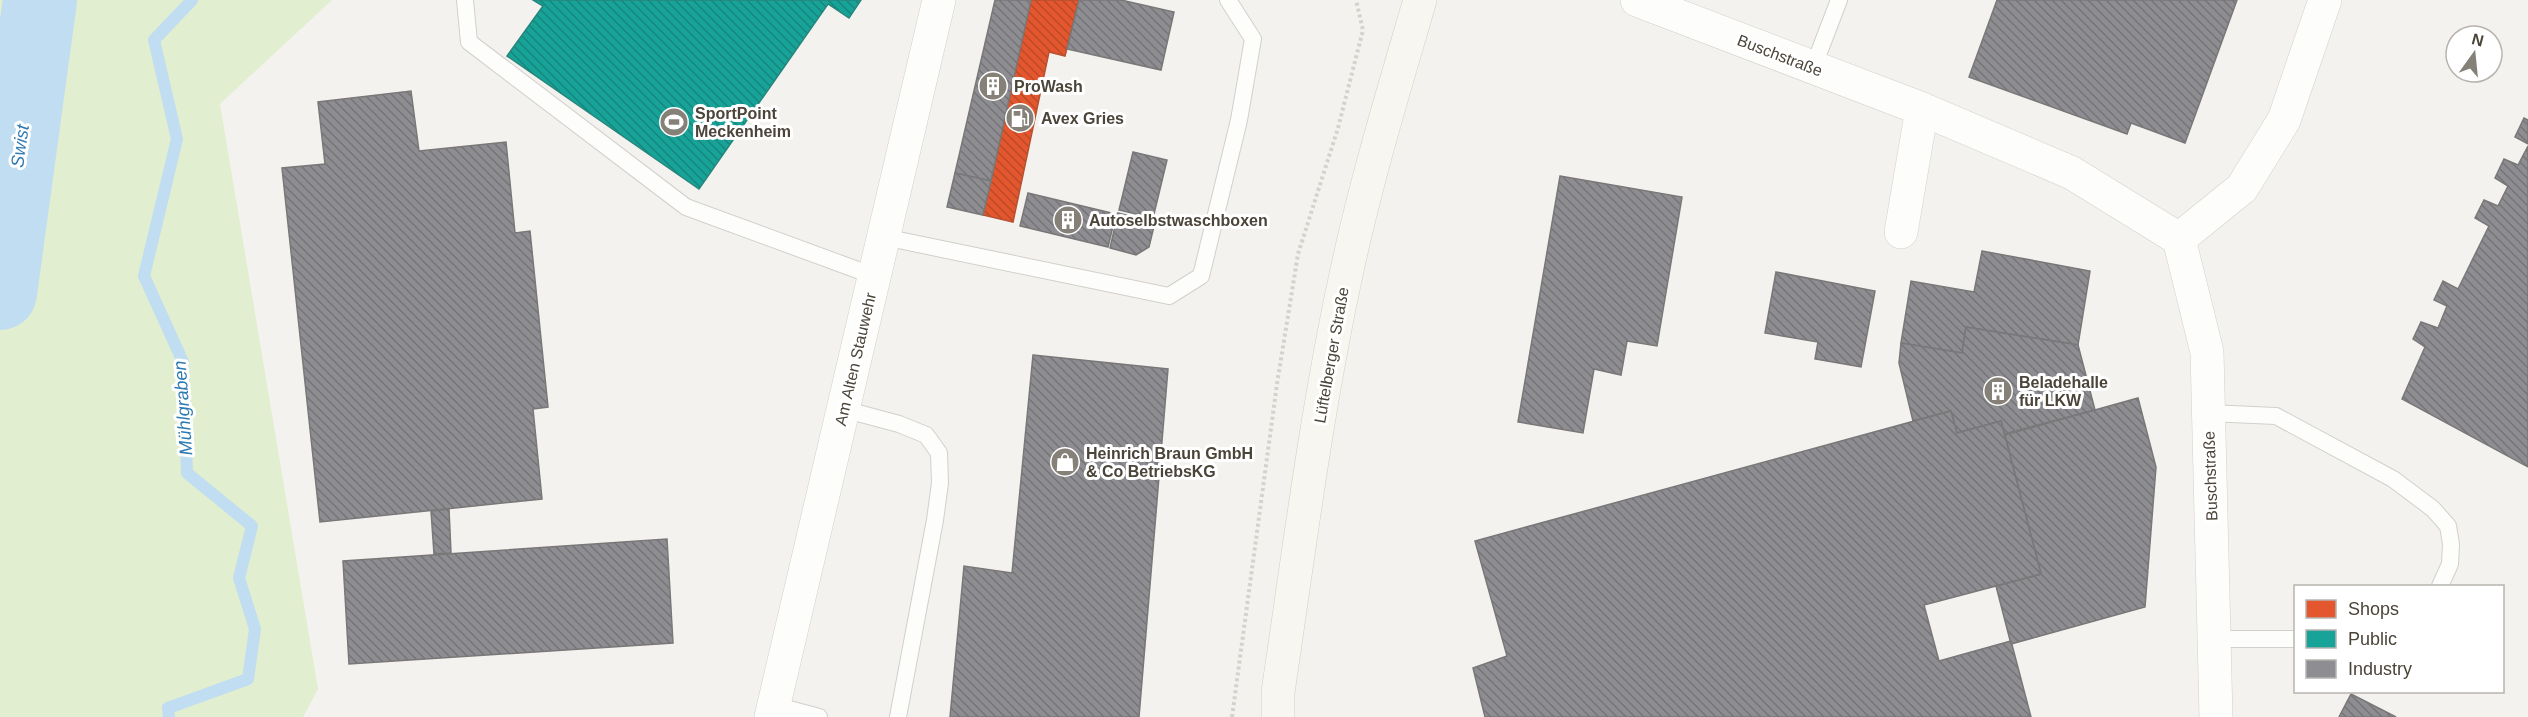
<svg xmlns="http://www.w3.org/2000/svg" width="2528" height="717" viewBox="0 0 2528 717" font-family="Helvetica,sans-serif">
	<style>
		.grass { fill: #e1eecf }
		.shops { fill: url(#shops-back-hatch); stroke: #b65131; stroke-width: 1.5 }
		.public { fill: url(#public-back-hatch); stroke: #27867c; stroke-width: 1.5 }
		.industry { fill: url(#industry-back-hatch); stroke: #797777; stroke-width: 1.5 }
		.lines { fill: none; stroke-linecap: round; stroke-linejoin: round }
		.stream { stroke: #c0ddf1; stroke-width: 12 }
		.river { stroke: #c0ddf1; stroke-width: 74 }
		.lane-casing { stroke: #d2d0cb; stroke-width: 18 }
		.street-casing { stroke: #d2d0cb; stroke-width: 34 }
		.secondary-casing { stroke: #d3cfc5; stroke-width: 34 }
		.path { stroke: #d3d2cc; stroke-width: 4; stroke-dasharray: 3 3; stroke-linecap: butt }
		.lane { stroke: #fdfdfc; stroke-width: 16 }
		.street { stroke: #fdfdfc; stroke-width: 33 }
		.secondary { stroke: #f7f6f1; stroke-width: 33 }
		.labels { text-anchor: middle; stroke-width: 6; stroke-linejoin: round; paint-order: stroke }
		.street-label { font-size: 16px; fill: #4b4439; stroke: #fff }
		.poi-label { font-size: 16px; font-weight: bold; fill: #4b4439; stroke: #fff; text-anchor: start }
		.water-label { font-size: 18px; font-style: italic; fill: #2e7ab2; stroke: #fff }
	</style>
	<defs>
		<pattern id="shops-back-hatch" width="6" height="6" patternUnits="userSpaceOnUse" patternTransform="scale(1.5)"><rect width="6" height="6" fill="#e4572e"/><path d="M-1 5l2 2M0 0l6 6M5-1l2 2" fill="none" stroke="#bb4a28"/></pattern>
		<pattern id="public-back-hatch" width="6" height="6" patternUnits="userSpaceOnUse" patternTransform="scale(1.5)"><rect width="6" height="6" fill="#17a398"/><path d="M-1 5l2 2M0 0l6 6M5-1l2 2" fill="none" stroke="#17867d"/></pattern>
		<pattern id="industry-back-hatch" width="6" height="6" patternUnits="userSpaceOnUse" patternTransform="scale(1.5)"><rect width="6" height="6" fill="#8d8d92"/><path d="M-1 5l2 2M0 0l6 6M5-1l2 2" fill="none" stroke="#757578"/></pattern>
	</defs>
	<rect width="100%" height="100%" fill="#f4f2ee"/>
	<polygon class="grass" points="0,0 332,0 220,104 318,689 303,717 0,717"/>
	<polygon class="shops" points="1031,0 1079,0 1065,56 1049,52 1013,222 983,215"/>
	<polygon class="public" points="533,0 861,0 849,18 828,4 699,189 507,56 543,6"/>
	<g class="industry">
		<polygon points="995,0 1031,0 991,181 955,173"/>
		<polygon points="1079,0 1121,0 1174,12 1161,70 1067,49"/>
		<polygon points="1997,0 2237,0 2185,143 2131,123 2127,134 1969,77"/>
		<polygon points="411,91 419,151 506,142 515,233 530,231 548,407 533,409 542,499 320,522 282,168 325,164 318,102"/>
		<polygon points="2524,118 2528,120 2528,144 2515,137"/>
		<polygon points="2528,146 2528,467 2402,399 2425,347 2413,339 2421,322 2438,328 2447,306 2434,300 2443,281 2458,289 2489,226 2475,218 2484,200 2498,206 2508,186 2495,178 2504,159 2518,165"/>
		<polygon points="1133,152 1167,160 1153,218 1119,210"/>
		<polygon points="955,173 991,181 983,215 947,207"/>
		<polygon points="1560,176 1682,197 1657,346 1627,341 1621,375 1594,369 1583,433 1518,422"/>
		<polygon points="1028,193 1116,214 1108,247 1020,226"/>
		<polygon points="1118,213 1155,222 1149,247 1136,255 1110,248"/>
		<polygon points="1982,251 2090,271 2078,345 1966,327 1962,353 1901,343 1911,281 1974,292"/>
		<polygon points="1776,272 1875,291 1861,367 1815,359 1818,342 1765,333"/>
		<polygon points="1966,327 2078,345 2095,410 2004,434 2001,421 1957,433 1951,411 1913,421 1899,363 1901,343 1962,353"/>
		<polygon points="1033,355 1168,369 1139,717 950,717 964,566 1012,573"/>
		<polygon points="2138,398 2156,467 2145,607 2011,644 1996,586 2041,574 2005,435"/>
		<polygon points="1951,411 1957,433 2001,421 2041,574 1924,605 1939,661 2011,641 2031,717 1485,717 1473,668 1507,656 1475,541"/>
		<polygon points="449,509 451,553 434,554 431,511"/>
		<polygon points="667,539 673,643 349,664 343,561"/>
		<polygon points="2351,694 2396,717 2339,717"/>
	</g>
	<g class="lines">
		<polyline class="stream" points="169,717 168,708 248,679 255,629 239,578 252,526 187,473 183,362 144,276 177,139 154,40 192,0"/>
		<polyline class="river" points="0,293 40,0"/>
		<g class="lane-casing">
			<g id="lane">
				<polyline points="465,0 469,42 686,207 874,276"/>
				<polyline points="1813,68 1839,0"/>
				<polyline points="884,237 1169,296 1201,276 1239,120 1253,39 1228,0"/>
				<polyline points="843,409 899,424 926,435 939,453 940,483 935,520 898,717"/>
				<polyline points="2209,413 2276,416 2393,479 2433,509 2448,526 2451,544 2450,564 2440,586"/>
				<polyline points="2215,639 2296,639"/>
				<polyline points="774,705 819,717"/>
			</g>
		</g>
		<g class="street-casing">
			<g id="street">
				<polyline points="1637,0 1922,109 2072,173 2179,239 2207,352 2216,717"/>
				<polyline points="1901,232 1922,109"/>
				<polyline points="2179,239 2242,188 2284,120 2325,0"/>
				<polyline points="771,717 939,0"/>
			</g>
		</g>
		<g class="secondary-casing">
			<path id="secondary" d="M 1278,717 L 1278,692 C 1298,558 1315,422 1343,289 C 1363,191 1392,96 1420,0"/>
		</g>
		<polyline class="path" points="1232,717 1277,384 1298,254 1338,128 1363,30 1356,0"/>
		<use href="#lane" class="lane"/>
		<use href="#street" class="street"/>
		<use href="#secondary" class="secondary"/>
	</g>
	<defs>
		<g id="building-disc" transform="scale(1.5)"><circle r="9.5" fill="#868178" stroke="#fff"/><path d="M-4-6H4V6H1V3H-1V6H-4ZM-2.5-4.3h1.7v1.8h-1.7ZM.8-4.3h1.7v1.8H.8ZM-2.5-1h1.7V.8h-1.7ZM.8-1h1.7V.8H.8Z" fill="#fff"/></g>
		<g id="fuel-disc" transform="scale(1.5)"><circle r="9.5" fill="#868178" stroke="#fff"/><path d="M-5.5-6h7V0h2V4h1.3V-2.5L3-4.5l.8-.8L6-3V5H2.5V1h-1V6h-7ZM-4.2-4.7v3.2H.2V-4.7Z" fill="#fff"/></g>
		<g id="stadium-disc" transform="scale(1.5)"><circle r="9.5" fill="#868178" stroke="#fff"/><path d="M0-5a6.5 5 0 1 0 0 10a6.5 5 0 1 0 0-10ZM-3.5-1.8h7v3.6h-7Z" fill="#fff"/></g>
		<g id="shop-disc" transform="scale(1.5)"><circle r="9.5" fill="#868178" stroke="#fff"/><path d="M-5-2.5h2.3a2.7 3.5 0 0 1 5.4 0H5L5.5 6h-11ZM-1.5-2.5h3a1.5 2.3 0 0 0-3 0Z" fill="#fff"/></g>
	</defs>
	<g fill-rule="evenodd">
		<use href="#building-disc" x="993" y="86"/>
		<use href="#fuel-disc" x="1020" y="118"/>
		<use href="#stadium-disc" x="674" y="122"/>
		<use href="#building-disc" x="1068" y="220"/>
		<use href="#building-disc" x="1998" y="391"/>
		<use href="#shop-disc" x="1065" y="462"/>
	</g>
	<g class="labels">
		<g class="street-label">
			<text transform="translate(1780 55) rotate(21)" y="6">Buschstraße</text>
			<text transform="translate(1331 355) rotate(-80)" y="6">Lüftelberger Straße</text>
			<text transform="translate(855 359) rotate(-77)" y="6">Am Alten Stauwehr</text>
			<text transform="translate(2210 476) rotate(-92)" y="6">Buschstraße</text>
		</g>
		<g class="poi-label">
			<text x="1014" y="92">ProWash</text>
			<text x="695" y="119">SportPoint<tspan x="695" dy="18">Meckenheim</tspan></text>
			<text x="1041" y="124">Avex Gries</text>
			<text x="1089" y="226">Autoselbstwaschboxen</text>
			<text x="2019" y="388">Beladehalle<tspan x="2019" dy="18">für LKW</tspan></text>
			<text x="1086" y="459">Heinrich Braun GmbH<tspan x="1086" dy="18">&amp; Co BetriebsKG</tspan></text>
		</g>
		<g class="water-label">
			<text transform="translate(20 146) rotate(-82)" y="6">Swist</text>
			<text transform="translate(183 408) rotate(-94)" y="6">Mühlgraben</text>
		</g>
	</g>
	<rect x="2294" y="585" width="210" height="108" fill="#ffffff" stroke="#b7b4b0" stroke-width="1.5"/>
	<rect x="2306" y="600" width="30" height="18" fill="#e4572e" stroke="#b7b4b0" stroke-width="1.5"/>
	<text x="2348" y="615" font-size="18" fill="#4b4439">Shops</text>
	<rect x="2306" y="630" width="30" height="18" fill="#17a398" stroke="#b7b4b0" stroke-width="1.5"/>
	<text x="2348" y="645" font-size="18" fill="#4b4439">Public</text>
	<rect x="2306" y="660" width="30" height="18" fill="#8d8d92" stroke="#b7b4b0" stroke-width="1.5"/>
	<text x="2348" y="675" font-size="18" fill="#4b4439">Industry</text>
	<g transform="translate(2474 54) rotate(15)"><circle r="28" fill="#ffffff" stroke="#b7b4b0" stroke-width="1.5"/>
	<path d="M0-4.5L10 22L0 15L-10 22Z" fill="#868178"/>
	<text y="-9" font-size="16" font-weight="bold" text-anchor="middle" fill="#4b4439">N</text>
	</g>
</svg>
